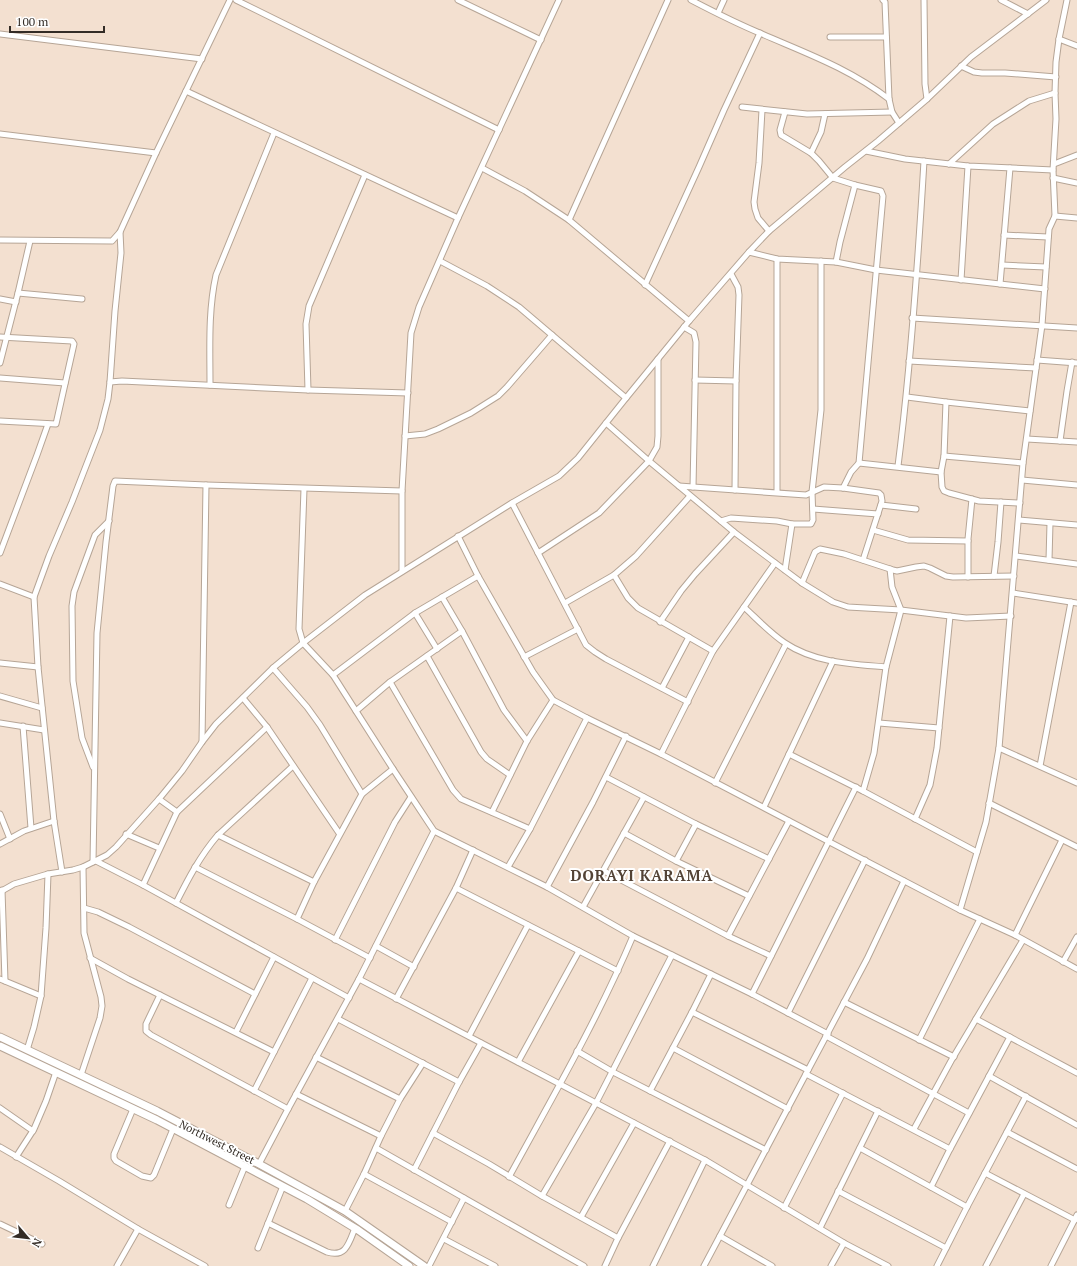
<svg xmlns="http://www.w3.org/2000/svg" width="1077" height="1266" viewBox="0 0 1077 1266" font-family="'PT Serif',serif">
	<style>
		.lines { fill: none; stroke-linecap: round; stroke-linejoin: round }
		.minor-casing { stroke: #b6a596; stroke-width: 7 }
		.secondary-casing { stroke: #b6a596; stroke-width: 9 }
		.minor { stroke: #fff; stroke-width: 5 }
		.secondary { stroke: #fff; stroke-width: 7 }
		.labels { text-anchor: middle; stroke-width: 4; stroke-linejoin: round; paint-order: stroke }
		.street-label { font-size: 11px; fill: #332c26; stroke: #fff }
		.district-label { font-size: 15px; font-weight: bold; letter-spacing: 1px; fill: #534336; stroke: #fff }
	</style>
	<rect width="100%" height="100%" fill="#f3e0d0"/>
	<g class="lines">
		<g class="minor-casing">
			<g id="minor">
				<polyline points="236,0 499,130"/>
				<polyline points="458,0 541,40"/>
				<path d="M 691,0 C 714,12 738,24 762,34 C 808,54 848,68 889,99"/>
				<polyline points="883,0 885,2 889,99 892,112 899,123"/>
				<polyline points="924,0 925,84 927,99"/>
				<polyline points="1001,0 1028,14"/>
				<polyline points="718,13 724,0"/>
				<polyline points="0,34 202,59"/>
				<polyline points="830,37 886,37"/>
				<polyline points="1059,39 1077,46"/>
				<polyline points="961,66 974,72 982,73 1005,73 1056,77"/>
				<polyline points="186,91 458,218"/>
				<polyline points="742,107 807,114 892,112"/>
				<polyline points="762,110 759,163 754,202 755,209 758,218 769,231"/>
				<polyline points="785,112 780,130 781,135 811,153 819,161 833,178 855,185 881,191 883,196 859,463 851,472 843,488"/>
				<polyline points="0,134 156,153"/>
				<polyline points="866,151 905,159 968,166 1053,170"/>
				<polyline points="811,153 821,132 825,114"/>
				<polyline points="949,164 993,124 1029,101 1055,93"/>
				<polyline points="1054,164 1077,155"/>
				<polyline points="482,168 525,191 569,220 689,321"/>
				<polyline points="1053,178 1077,183"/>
				<polyline points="1055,216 1077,218"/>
				<polyline points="569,220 668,0"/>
				<polyline points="1004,235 1048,237"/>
				<polyline points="0,240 112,241 120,232 156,153 230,0"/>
				<polyline points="749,252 777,259 836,262 876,270 1045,289"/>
				<polyline points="777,259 777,492"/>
				<polyline points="440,261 487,286 519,307 626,398"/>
				<polyline points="836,262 840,242 855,185"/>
				<polyline points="1002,265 1046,267"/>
				<polyline points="731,274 738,287 739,295 736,381 735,490"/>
				<polyline points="961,280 968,166"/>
				<polyline points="1000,284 1010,168"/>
				<polyline points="645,285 699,167 724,110 760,33"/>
				<polyline points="18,293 82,299"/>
				<polyline points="0,299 16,302"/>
				<polyline points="912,318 1077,328"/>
				<polyline points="684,327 694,333 696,342 693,487"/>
				<polyline points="0,337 72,341 74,344 56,424 0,421"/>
				<polyline points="1037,360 1077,363"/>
				<polyline points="909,361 1036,368"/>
				<polyline points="0,363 18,293 30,241"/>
				<polyline points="0,378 65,383"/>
				<polyline points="695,380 736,381"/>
				<polyline points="110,382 122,381 308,390 408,393"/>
				<path d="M 210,385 C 210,348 208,311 216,275 L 274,133"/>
				<polyline points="308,390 306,324 309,306 365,175"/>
				<polyline points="907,397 946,402 1030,411"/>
				<polyline points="946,402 944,456 941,472 942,487 944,491 949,493 979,501 1020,503"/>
				<polyline points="606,423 649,461 734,532 802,583 833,602 848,607 901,610 966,618 1011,616"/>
				<polyline points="405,436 425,434 438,429 471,413 498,396 507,387 552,335"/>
				<polyline points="1027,439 1077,442"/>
				<polyline points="1060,441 1067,391 1072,362"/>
				<polyline points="944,456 1023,463"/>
				<polyline points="859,463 941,472"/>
				<path d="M 898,466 C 911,365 918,263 924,161"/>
				<polyline points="1022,480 1077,485"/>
				<polyline points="679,486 806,495 824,487 843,488 879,493 881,495 882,501 863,560"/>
				<polyline points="304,489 299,629 303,643 333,675 393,769 434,831 547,887 633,936 752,994 828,1034"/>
				<polyline points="512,503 586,645 595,652 606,659 688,702"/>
				<polyline points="881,505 916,509"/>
				<polyline points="813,509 878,514"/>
				<polyline points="1019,520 1077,525"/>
				<polyline points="721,521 731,518 777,521 792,524 811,524 813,520 812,492 821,410 821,261"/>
				<polyline points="873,530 908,540 968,541"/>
				<polyline points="458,536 478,576 533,672 553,700 587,718 661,754 960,910 1015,935 1077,969"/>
				<polyline points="0,553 37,455 48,424"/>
				<polyline points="538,553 599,513 649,461 657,447 658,436 658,359"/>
				<polyline points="1016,556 1077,564"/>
				<polyline points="1049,560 1050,523"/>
				<polyline points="785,570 792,524"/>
				<polyline points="402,571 402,491 411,333 419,307 458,218 559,0"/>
				<polyline points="614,575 628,598 638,608 713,651"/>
				<polyline points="994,576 998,542 1001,502"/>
				<polyline points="968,577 968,539 972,499"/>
				<polyline points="802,583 815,552 820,549 844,554 893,570 897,571 916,567 924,566 930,568 946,576 953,577 1014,576"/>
				<polyline points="0,584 34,597"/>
				<polyline points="1013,593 1077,603"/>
				<polyline points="442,597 462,631 504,710 527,741"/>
				<polyline points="565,603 614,575 636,556 690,496"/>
				<path d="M 744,607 C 757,619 770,633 785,643 C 815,663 852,664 886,667"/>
				<polyline points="415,613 437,649"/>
				<polyline points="660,622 681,591 695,574 734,532"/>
				<polyline points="427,656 481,752 487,759 510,775"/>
				<polyline points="524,657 578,629"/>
				<polyline points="0,663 38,667"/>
				<polyline points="273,668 307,707 320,725 362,794"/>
				<polyline points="333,675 415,613 478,576"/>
				<polyline points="390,682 453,790 461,799 530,829"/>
				<polyline points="662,688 689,637"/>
				<polyline points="0,696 42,708"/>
				<polyline points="243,698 267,727 339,833"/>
				<polyline points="356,711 390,682 462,631"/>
				<polyline points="0,723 44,730"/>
				<polyline points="879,723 939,728"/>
				<polyline points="23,726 31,828"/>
				<polyline points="202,742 206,485"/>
				<polyline points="999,748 1077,783"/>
				<polyline points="661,754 713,651 775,563"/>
				<polyline points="789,754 863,791 977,852"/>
				<polyline points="1040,766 1071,602"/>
				<polyline points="93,767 82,738 73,681 72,606 74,592 95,535 109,521"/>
				<polyline points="606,777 696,824 769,859"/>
				<polyline points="715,783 786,644"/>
				<polyline points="863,791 874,753 886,667 901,610 892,587 890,569"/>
				<polyline points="159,799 177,812"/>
				<polyline points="989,803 1077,847"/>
				<polyline points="764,807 833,661"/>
				<polyline points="492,812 527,741 553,700"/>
				<polyline points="0,814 10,839"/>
				<polyline points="915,819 930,785 937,748 950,616"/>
				<polyline points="624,833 676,861 749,896"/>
				<polyline points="126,834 159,848"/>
				<polyline points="218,835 314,882"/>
				<polyline points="0,844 24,831 54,821"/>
				<polyline points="96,861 143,885 349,998"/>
				<polyline points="676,861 696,824"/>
				<polyline points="93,862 97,633 106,542 113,486 115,481 206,485 402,491"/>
				<polyline points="195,867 297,919 370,958"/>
				<polyline points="508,867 530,829 587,718"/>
				<polyline points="604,871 728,936 771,956"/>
				<polyline points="62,872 54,821 38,667 34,597 49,556 72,502 100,430 108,399 110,382 115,311 121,253 120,232"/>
				<polyline points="143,885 177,812 267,727"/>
				<polyline points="547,887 593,802 626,736"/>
				<polyline points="456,888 618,971"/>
				<polyline points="2,890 5,981"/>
				<polyline points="0,892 14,884 48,874 73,870 83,867 107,855 116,847 159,799 182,771 202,742 216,724 273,668 303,643 365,595 512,503 559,476 578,458 626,398 689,321 749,252 769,231 845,167 878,141 927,99 971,57 1046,0"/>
				<path d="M 176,903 C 188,879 200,856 218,835 L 293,766"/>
				<polyline points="583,907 644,797"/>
				<polyline points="84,908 98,912 129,927 255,994"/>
				<polyline points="960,910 986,822 999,748 1023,463 1042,325 1049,229 1055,216 1053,170 1056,119 1055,93 1056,62 1059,39 1067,0"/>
				<polyline points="297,919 314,882 362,794 393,769"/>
				<polyline points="1015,935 1062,840"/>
				<polyline points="728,936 789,821"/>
				<polyline points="335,940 395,822 411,797"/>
				<polyline points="376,946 414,967"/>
				<polyline points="90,958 128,979 274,1052"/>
				<polyline points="1063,962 1077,937"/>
				<polyline points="0,979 41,996"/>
				<polyline points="359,979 705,1160 844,1243 888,1266"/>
				<polyline points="752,994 856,787"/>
				<polyline points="160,995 146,1024 146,1031 151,1035 288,1109"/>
				<polyline points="396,999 456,888 473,850"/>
				<polyline points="844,1002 954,1057"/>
				<polyline points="692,1012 808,1070"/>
				<polyline points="788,1013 865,860"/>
				<polyline points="338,1019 459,1082"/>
				<polyline points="976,1019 1077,1073"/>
				<polyline points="236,1032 274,957"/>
				<polyline points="469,1036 528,925"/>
				<polyline points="826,1036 969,1113"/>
				<polyline points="919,1040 980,919"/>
				<polyline points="673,1048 788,1109"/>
				<polyline points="27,1050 34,1027 41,996 46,928 48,874"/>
				<polyline points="577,1051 613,1072 766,1150"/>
				<polyline points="316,1057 400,1099"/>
				<polyline points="518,1062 579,951"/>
				<polyline points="806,1074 950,1149"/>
				<polyline points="81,1075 100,1018 102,1006 101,997 84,933 83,867"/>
				<polyline points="989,1076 1077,1125"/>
				<polyline points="254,1091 312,978"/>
				<polyline points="650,1091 692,1012 711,974"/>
				<polyline points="296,1094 381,1136"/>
				<polyline points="0,1108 33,1131"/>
				<polyline points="133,1109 114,1154 114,1158 116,1161 142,1176 151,1178 154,1175 173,1129"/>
				<polyline points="914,1129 951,1061 1023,940"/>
				<polyline points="1007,1132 1077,1169"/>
				<polyline points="433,1133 489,1164 542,1196 618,1238"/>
				<polyline points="0,1147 59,1181 138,1229 205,1266"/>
				<polyline points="376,1148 584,1266"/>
				<polyline points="860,1148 967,1207"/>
				<polyline points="16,1157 34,1129 46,1101 56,1072"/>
				<polyline points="259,1164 288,1109 359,979 434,831"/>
				<polyline points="414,1170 459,1082 481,1043"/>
				<polyline points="985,1173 1075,1220"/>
				<polyline points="364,1174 452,1222"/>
				<path d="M 509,1177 C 552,1098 598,1019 633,936"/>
				<polyline points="931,1187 950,1149 1010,1037"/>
				<polyline points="838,1191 946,1248"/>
				<polyline points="542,1196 596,1103 672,955"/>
				<polyline points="229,1205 245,1166"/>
				<polyline points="784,1208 843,1093"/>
				<polyline points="345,1211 364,1174 381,1136 400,1099 423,1063"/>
				<polyline points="581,1217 634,1123"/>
				<path d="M 268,1223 L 327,1252 C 346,1258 349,1243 355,1228"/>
				<polyline points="0,1224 42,1244"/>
				<polyline points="820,1228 878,1111"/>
				<polyline points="720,1236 772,1266"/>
				<polyline points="444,1239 495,1266"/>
				<polyline points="258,1248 283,1186"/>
				<polyline points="117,1266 138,1229"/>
				<polyline points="429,1266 464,1198"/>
				<polyline points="605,1266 618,1238 670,1141"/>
				<polyline points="653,1266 705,1160"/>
				<polyline points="704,1266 867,959 904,881"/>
				<polyline points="831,1266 844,1243"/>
				<polyline points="937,1266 967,1207 1026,1096"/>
				<polyline points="986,1266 1024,1194"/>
				<polyline points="1051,1266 1077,1215"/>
			</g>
		</g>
		<g class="secondary-casing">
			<g id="secondary">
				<polyline points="0,1037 157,1111 259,1164 345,1211 424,1266"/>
				<polyline points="0,1046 157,1120 307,1199 358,1230 409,1266"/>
			</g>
		</g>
		<use href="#minor" class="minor"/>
		<use href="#secondary" class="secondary"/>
	</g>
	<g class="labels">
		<g class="street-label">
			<text transform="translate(217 1142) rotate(27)" y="4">Northwest Street</text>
		</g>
		<g class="district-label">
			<text x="642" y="881">DORAYI KARAMA</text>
		</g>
	</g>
	<g transform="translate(28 1238) rotate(118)" stroke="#ffffff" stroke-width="3" paint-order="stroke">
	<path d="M0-3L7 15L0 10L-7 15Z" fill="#332c26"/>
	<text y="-6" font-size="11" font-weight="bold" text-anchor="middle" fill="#332c26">N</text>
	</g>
	<path d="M10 26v6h94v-6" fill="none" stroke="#332c26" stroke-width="2"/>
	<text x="16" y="26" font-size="12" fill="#332c26" stroke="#ffffff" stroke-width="3" paint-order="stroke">100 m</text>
</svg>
